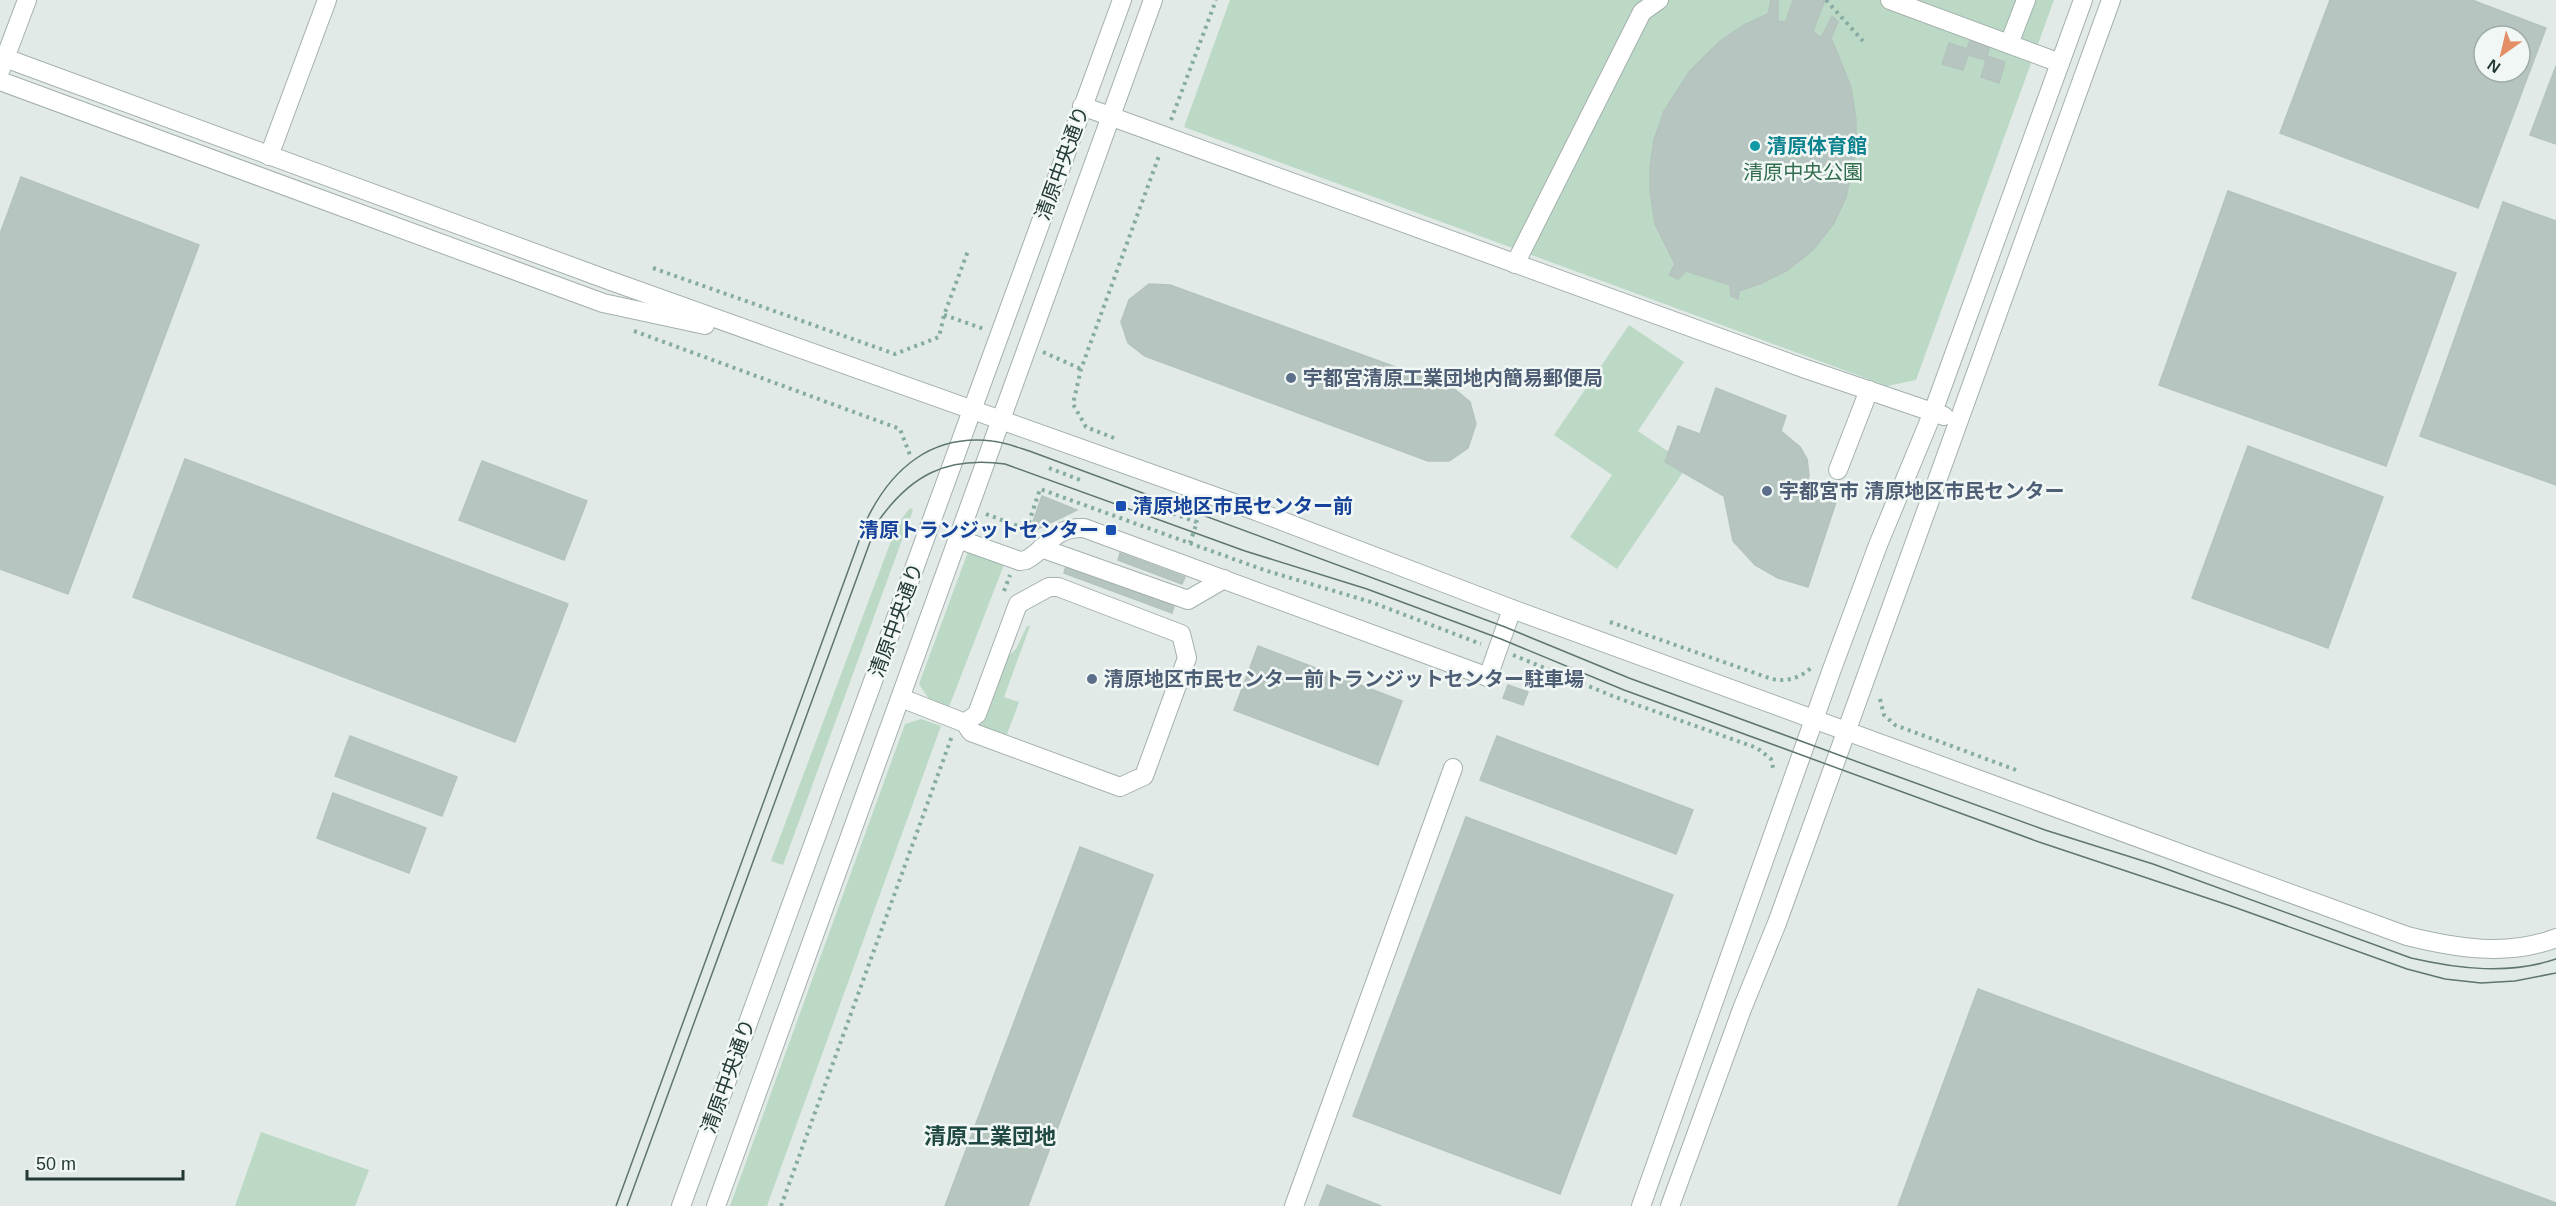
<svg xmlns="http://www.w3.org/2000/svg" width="2556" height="1206" viewBox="0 0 2556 1206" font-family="Helvetica,'Noto Sans JP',sans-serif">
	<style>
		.green { fill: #bcd9c6 }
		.building { fill: #b7c5c0; stroke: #b4c3be; stroke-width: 1.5; fill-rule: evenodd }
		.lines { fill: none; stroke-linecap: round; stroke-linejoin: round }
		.minor-casing { stroke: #a4b1ae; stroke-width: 20 }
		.path { stroke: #85aba2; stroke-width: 4; stroke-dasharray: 3 4.5; stroke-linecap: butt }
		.minor { stroke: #fff; stroke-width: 18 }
		.tram { stroke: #5e7570; stroke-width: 1.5 }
		.culture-dot { fill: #0f9aa8; stroke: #f1f7f5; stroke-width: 2 }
		.service-dot { fill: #5c6f8a; stroke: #f1f7f5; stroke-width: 2 }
		.transit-dot { fill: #1a4fb4; stroke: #f1f7f5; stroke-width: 2 }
		.labels { text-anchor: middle; stroke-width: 5; stroke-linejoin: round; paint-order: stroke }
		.culture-label { font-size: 20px; font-weight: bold; fill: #0d838f; stroke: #f1f7f5; text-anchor: start }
		.street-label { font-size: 20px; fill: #233935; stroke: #f1f7f5 }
		.park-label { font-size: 20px; fill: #316c4d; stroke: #f1f7f5 }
		.service-label { font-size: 20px; font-weight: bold; fill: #4e5e75; stroke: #f1f7f5; text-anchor: start }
		.transit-label { font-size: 20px; font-weight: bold; fill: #164399; stroke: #f1f7f5; text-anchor: start }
		.quarter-label { font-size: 22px; font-weight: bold; fill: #214943; stroke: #f1f7f5 }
	</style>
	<rect width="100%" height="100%" fill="#e1eae7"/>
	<g class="green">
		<polygon points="1230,0 2054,0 1916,380 1887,386 1184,127"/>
		<polygon points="1629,325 1684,362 1638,431 1688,465 1617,569 1570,537 1612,475 1554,435"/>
		<polygon points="910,508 913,510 783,865 771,861 897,525"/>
		<polygon points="969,549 1005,562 949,707 929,699 919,684"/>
		<polygon points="1027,626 1030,626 1004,697 1019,702 1006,737 977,727 1002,662 1016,649"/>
		<polygon points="921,719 941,726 767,1206 730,1206 905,724"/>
		<polygon points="261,1132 369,1170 355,1206 235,1206"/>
	</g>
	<g class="building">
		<polygon points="1771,0 1778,0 1778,22 1786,21 1793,0 1825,0 1813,31 1821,38 1832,16 1838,22 1831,38 1851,87 1856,120 1856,152 1846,197 1834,223 1813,250 1786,271 1762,283 1739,291 1738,299 1731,296 1730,285 1686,271 1678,279 1669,275 1675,264 1655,224 1650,191 1650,168 1654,140 1664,111 1689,72 1720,41 1744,25 1768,14"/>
		<path d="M 2330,0 L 2472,0 L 2546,28 L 2478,208 L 2280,133 ZM 2484,36 L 2520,36 L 2520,72 L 2484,72 Z"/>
		<polygon points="1972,35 1991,41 1987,56 2005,62 1999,83 1981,77 1986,60 1968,55 1963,70 1942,64 1949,43 1967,49"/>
		<polygon points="2556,66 2556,144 2530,135"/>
		<polygon points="21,177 199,245 68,594 0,569 0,234"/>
		<polygon points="2228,191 2456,273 2386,466 2159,385"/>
		<polygon points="2503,202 2556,221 2556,485 2420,436"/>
		<polygon points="1149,284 1170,285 1453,388 1470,402 1476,424 1468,448 1449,461 1428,461 1145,356 1128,343 1121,322 1129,300"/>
		<polygon points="1716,388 1786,416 1781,431 1800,447 1807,459 1809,475 1807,487 1837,499 1808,587 1778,578 1755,565 1733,541 1724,496 1665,462 1678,426 1700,434"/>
		<polygon points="2248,446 2383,497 2328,648 2192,598"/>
		<polygon points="185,459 568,604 515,742 133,597"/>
		<polygon points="482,461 587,501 564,560 459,520"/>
		<polygon points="1042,496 1077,510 1029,533"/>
		<polygon points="1120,553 1185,577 1182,584 1118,560"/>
		<polygon points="1066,566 1174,606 1172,613 1064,573"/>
		<polygon points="1258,646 1402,701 1378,765 1234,710"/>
		<polygon points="1508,685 1528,692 1523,705 1503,698"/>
		<polygon points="350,736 457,777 442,816 335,776"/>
		<polygon points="1497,736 1693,810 1676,854 1480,780"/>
		<polygon points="333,793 426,828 409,873 317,838"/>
		<polygon points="1466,817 1673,895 1560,1194 1353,1116"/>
		<polygon points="1080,847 1153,875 1028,1206 945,1206"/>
		<polygon points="1978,989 2556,1203 2556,1206 1898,1206"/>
		<polygon points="1327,1185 1381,1206 1319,1206"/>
	</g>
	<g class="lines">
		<g class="minor-casing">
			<g id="minor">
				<polyline points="1890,0 2060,63"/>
				<polyline points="2009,44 2026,0"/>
				<path d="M 0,59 L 5,58 L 611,281 L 1256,511 L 1512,609 L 2407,936 C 2455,948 2508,957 2556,938"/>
				<polyline points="1,69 27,0"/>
				<polyline points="0,81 603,303 705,325"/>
				<polyline points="1082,106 1803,368 1944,416"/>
				<polyline points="269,156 327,0"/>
				<polyline points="1515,264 1642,12 1659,0"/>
				<polyline points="1838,470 1869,390"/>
				<path d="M 958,539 L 1020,561 L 1026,560 C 1050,547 1052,527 1084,528 L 1488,677 L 1512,609"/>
				<polyline points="1041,548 1188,600 1224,579"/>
				<polyline points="901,698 965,723 971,732 1120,787 1144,776 1187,658 1181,634 1058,587 1049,587 1018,604 977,714 965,723"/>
				<polyline points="681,1206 1122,0"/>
				<polyline points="716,1206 1153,0"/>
				<polyline points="1294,1206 1453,768"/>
				<polyline points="1641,1206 1832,669 1878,545 1933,412 2083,0"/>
				<polyline points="1670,1206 1742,1009 1777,923 2111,0"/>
			</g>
		</g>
		<g class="path">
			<polyline points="1826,0 1863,41"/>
			<polyline points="1171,120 1216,0"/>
			<polyline points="653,268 895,354 939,337 944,315 968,251"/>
			<polyline points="944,315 984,329"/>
			<polyline points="634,331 900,429 910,455"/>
			<polyline points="1043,352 1081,369"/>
			<polyline points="1114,438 1086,427 1073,404 1081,369 1160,153"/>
			<polyline points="1049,468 1083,481"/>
			<polyline points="1166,511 1197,522 1190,543"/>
			<polyline points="986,514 1026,529"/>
			<polyline points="1024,537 1040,489 1264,570 1371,602 1481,644"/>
			<polyline points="1004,591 1010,575"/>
			<path d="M 1610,622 L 1772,679 C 1787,682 1800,678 1811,668"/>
			<polyline points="1513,655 1615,697 1757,748 1771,759 1774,772"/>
			<polyline points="1880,699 1884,715 1895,725 2016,770"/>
			<polyline points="781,1206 952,736"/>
		</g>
		<use href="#minor" class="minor"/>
		<g class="tram">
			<path d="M 616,1206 L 867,519 C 892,468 932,434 992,441 C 1005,442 1019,448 1032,452 L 1505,627 L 1629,678 L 1877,769 L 2045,830 L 2153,864 L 2411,958 C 2459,969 2509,975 2556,959"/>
			<path d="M 627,1206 L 877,523 C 910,475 947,456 1005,464 L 1245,551 L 1367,589 L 1501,639 L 1624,690 L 2039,842 L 2231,906 L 2407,969 L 2445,979 L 2481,983 L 2515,981 L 2556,973"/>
		</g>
	</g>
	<circle class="culture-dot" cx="1755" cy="146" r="6"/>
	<g class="service-dot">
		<circle cx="1291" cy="378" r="6"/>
		<circle cx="1767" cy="491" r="6"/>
		<circle cx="1092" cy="679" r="6"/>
	</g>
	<g class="transit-dot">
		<rect x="1115" y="500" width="12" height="12" rx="3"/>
		<rect x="1105" y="524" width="12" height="12" rx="3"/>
	</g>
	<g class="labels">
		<g class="culture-label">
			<text x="1767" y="153">清原体育館</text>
		</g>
		<g class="street-label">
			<text transform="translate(1062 163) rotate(-70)" y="7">清原中央通り</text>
			<text transform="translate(896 620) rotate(-70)" y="7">清原中央通り</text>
			<text transform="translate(728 1076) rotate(-70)" y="7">清原中央通り</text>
		</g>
		<g class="park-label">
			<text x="1803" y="179">清原中央公園</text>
		</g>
		<g class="service-label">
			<text x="1303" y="385">宇都宮清原工業団地内簡易郵便局</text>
			<text x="1779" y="498">宇都宮市 清原地区市民センター</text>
			<text x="1104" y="686">清原地区市民センター前トランジットセンター駐車場</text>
		</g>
		<g class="transit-label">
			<text x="1133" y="513">清原地区市民センター前</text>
			<text x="1099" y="537" text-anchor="end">清原トランジットセンター</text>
		</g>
		<g class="quarter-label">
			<text x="990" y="1144">清原工業団地</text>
		</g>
	</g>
	<g transform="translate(2502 54) rotate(214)"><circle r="28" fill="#f1f7f5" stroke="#9faba8" stroke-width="1.5"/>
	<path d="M0-4.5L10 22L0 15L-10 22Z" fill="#e48e65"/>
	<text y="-9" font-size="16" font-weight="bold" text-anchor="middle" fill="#233935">N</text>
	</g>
	<path d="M27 1170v9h156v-9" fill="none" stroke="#233935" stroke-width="3"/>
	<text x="36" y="1170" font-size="18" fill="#233935" stroke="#f1f7f5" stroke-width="4.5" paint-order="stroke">50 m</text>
</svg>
